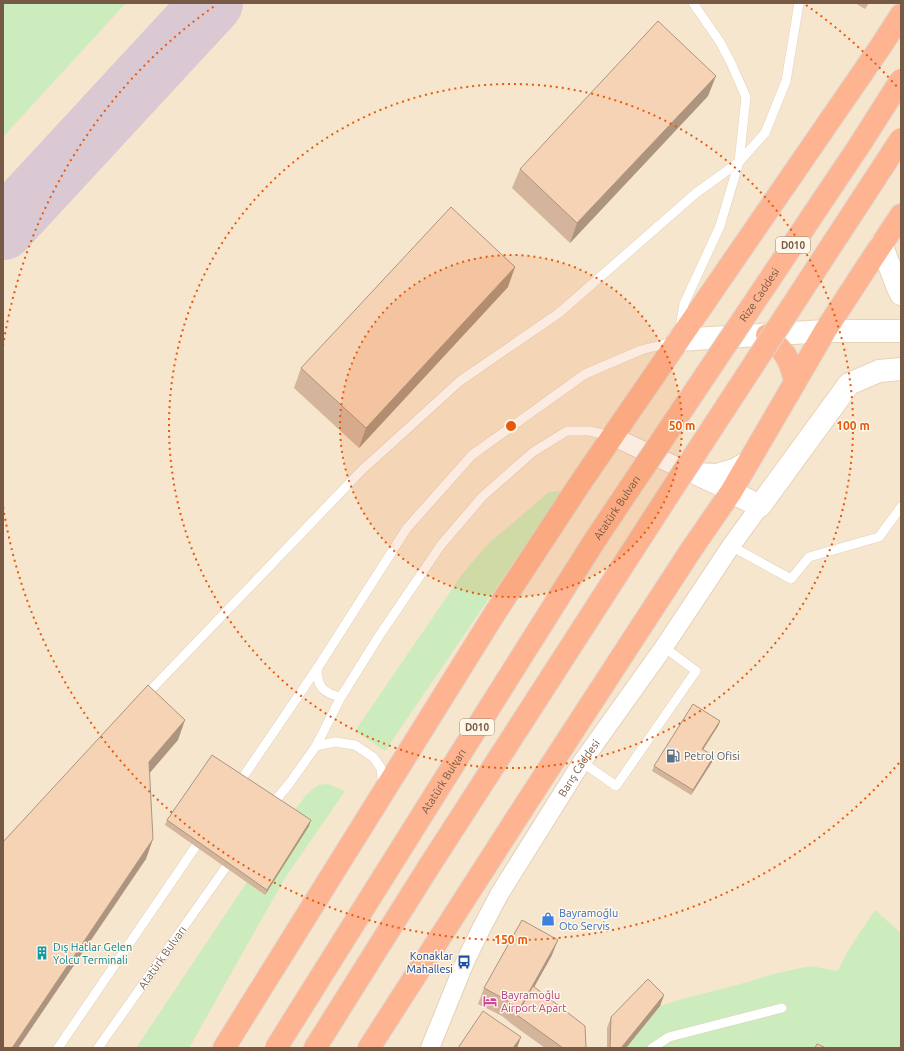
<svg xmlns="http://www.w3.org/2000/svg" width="904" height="1051" viewBox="0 0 904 1051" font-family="Ubuntu,sans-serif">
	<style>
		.residential { fill: #f6e6cd }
		.green { fill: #cdecbd }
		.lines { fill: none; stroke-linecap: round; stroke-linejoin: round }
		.taxiway { stroke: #dac9d3; stroke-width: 62 }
		.lane-casing { stroke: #e3d0bb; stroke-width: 10 }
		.street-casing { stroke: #e3d0bb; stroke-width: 20 }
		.secondary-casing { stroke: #e8d2b8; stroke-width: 24 }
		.highway-casing { stroke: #ded7d2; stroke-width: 24 }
		.lane { stroke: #fff; stroke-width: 9 }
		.street { stroke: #fff; stroke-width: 18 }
		.secondary { stroke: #fff; stroke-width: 22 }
		.highway { stroke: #feb491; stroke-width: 22 }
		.highway-bridge-casing { stroke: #ded7d2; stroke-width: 24; stroke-linecap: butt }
		.highway-bridge { stroke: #feb491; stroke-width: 22 }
		.wall { fill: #d4b59c }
		.shaded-wall { fill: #ac947f }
		.building { fill: #f6d3b5; stroke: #ac947f }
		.ring { fill: none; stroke: #e8590c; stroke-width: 2; stroke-dasharray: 2 4 }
		.labels { text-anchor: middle; stroke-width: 3; stroke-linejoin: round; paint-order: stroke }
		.shield { fill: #fff7e7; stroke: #9f8976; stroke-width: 1 }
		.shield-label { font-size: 10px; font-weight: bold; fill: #765a45 }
		.street-label { font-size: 11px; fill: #765a45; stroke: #fff7e7 }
		.service-label { font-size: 11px; fill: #4e5e75; stroke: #fff7e7; text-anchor: start }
		.shop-label { font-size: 11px; fill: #366cbe; stroke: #fff7e7; text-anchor: start }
		.culture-label { font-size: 11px; fill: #0d838f; stroke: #fff7e7; text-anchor: start }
		.transit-label { font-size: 11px; fill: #164399; stroke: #fff7e7; text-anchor: end }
		.hotel-label { font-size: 11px; fill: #b23c85; stroke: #fff7e7; text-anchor: start }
		.centre { fill: #e8590c; stroke: #fff7e7; stroke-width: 2 }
		.ring-label { font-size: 12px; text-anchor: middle; font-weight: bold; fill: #e8590c; stroke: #fff7e7; stroke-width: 3; stroke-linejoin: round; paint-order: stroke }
	</style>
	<rect width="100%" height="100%" fill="#fef4df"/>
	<rect class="residential" x="3" y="3" width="898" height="1045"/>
	<g class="green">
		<polygon points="3,3 126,3 3,137"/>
		<polygon points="562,491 385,751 355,731 463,573 488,544 549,492"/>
		<polygon points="328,784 345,791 285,878 189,1048 136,1048 247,882 265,895 292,814 306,795 318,785"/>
		<polygon points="875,910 901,933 901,1048 626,1048 660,1006 682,999 737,985 774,974 810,966 838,971 847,952"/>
	</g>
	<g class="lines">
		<polyline class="taxiway" points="3,229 212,3"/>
		<g class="lane-casing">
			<g id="lane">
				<polyline points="680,328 684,304 720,226 739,162 746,97 731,63 720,42 693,3"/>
				<polyline points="731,546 791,579 809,557 879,537 901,507"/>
				<path d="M 317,668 C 317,687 323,693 341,697"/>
				<polyline points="144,697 362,470 460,381 559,313 696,193 739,162 765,133 786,81 799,3"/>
				<polyline points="316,746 335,742 355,745 373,757 381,768 383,786"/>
				<polyline points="582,762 616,786 696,671 664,647"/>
				<polyline points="241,780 320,664 407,528 472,455 585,374 641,350 673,342"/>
				<polyline points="274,802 289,784 316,746 341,697 379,636 441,545 482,497 533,452 567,431 589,431 612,436"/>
				<polyline points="58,1048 196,846"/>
				<path id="s1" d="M 98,1048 L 226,867"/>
				<polyline points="652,1048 669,1037 782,1008"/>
			</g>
		</g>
		<g class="street-casing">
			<g id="street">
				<polyline points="612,436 731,492"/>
				<polyline points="695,472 717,473 734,468 751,458"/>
				<path id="s2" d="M 430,1048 L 465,962 L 481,929 L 500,893 L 582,762 L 664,647 L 731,546 L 760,506"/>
			</g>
		</g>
		<g class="secondary-casing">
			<g id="secondary">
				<polyline points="881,244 898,288 901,294"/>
				<polyline points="678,340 825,331 901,331"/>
				<polyline points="731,492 760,506 849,384 879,371 901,369"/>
			</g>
		</g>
		<g class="highway-casing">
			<g id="highway">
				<path d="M 767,335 C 785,352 790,358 795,382"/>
				<polyline points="224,1048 495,613 581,482 881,46 901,15"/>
				<polyline points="315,1048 428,868"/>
				<polyline points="369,1048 527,802 691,550 731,492 825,331 862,274 901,215"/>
			</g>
		</g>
		<use href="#lane" class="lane"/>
		<use href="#street" class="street"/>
		<use href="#secondary" class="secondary"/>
		<use href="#highway" class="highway"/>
		<g class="highway-bridge-casing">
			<g id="highway-bridge">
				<polyline points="428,868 671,491 901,139"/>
				<path id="s3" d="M 276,1048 L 449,772 L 593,543 L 859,146 L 901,80"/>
			</g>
		</g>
		<use href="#highway-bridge" class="highway-bridge"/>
	</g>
	<g class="wall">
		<polygon points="855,3 869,3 865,9"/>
		<polygon points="708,96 570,243 512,188 520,169"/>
		<polygon points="508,287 359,448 294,388 301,368"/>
		<polygon points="720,721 718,726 703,750 714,756 712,762 691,795 652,771 654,766"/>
		<polygon points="167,820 309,826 265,895 165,825"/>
		<polygon points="552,955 534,987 586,1048 545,1048 513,1025 502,1016 478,1004 484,988"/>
		<polygon points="664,995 660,1006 626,1048 607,1048 607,1028 611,1017"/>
	</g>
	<g class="shaded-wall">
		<polygon points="716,76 708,96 570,243 577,223"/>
		<polygon points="515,267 508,287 359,448 366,428"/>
		<polygon points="185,720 178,740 142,782 149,762"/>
		<polygon points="720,721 718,726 700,754 702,749"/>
		<polygon points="714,756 712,762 691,795 693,790"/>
		<polygon points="311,820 309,826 265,895 267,890"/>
		<polygon points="153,839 146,859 18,1048 12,1048"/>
		<polygon points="558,940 552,955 518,1016 517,1015 519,1010"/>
		<polygon points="664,995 660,1006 626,1048 621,1048"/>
		<polygon points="521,1037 517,1048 513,1048"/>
	</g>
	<g class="building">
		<polygon points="658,21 716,76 577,223 520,169"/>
		<polygon points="451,207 515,267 366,428 301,368"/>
		<polygon points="148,685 185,720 149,762 153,839 12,1048 3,1048 3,842"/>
		<polygon points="693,704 720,721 702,749 714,756 693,790 654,766"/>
		<polygon points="212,755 311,820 267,890 167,820"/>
		<polygon points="522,920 558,940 519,1010 508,1001 484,988"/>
		<polygon points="648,979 664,995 621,1048 610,1048 611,1017"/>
		<polygon points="533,986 585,1026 586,1048 563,1048 517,1015"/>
		<polygon points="483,1011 521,1037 513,1048 458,1048"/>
		<polygon points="817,1044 826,1048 815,1048"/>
	</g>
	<circle cx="511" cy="426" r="171" fill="#e8590c" fill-opacity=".12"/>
	<g class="ring">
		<circle cx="511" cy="426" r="171"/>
		<circle cx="511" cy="426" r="342"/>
		<path d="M899 763A514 514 0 0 1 3 506M3 346A514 514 0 0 1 216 5M806 5A514 514 0 0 1 899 89"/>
	</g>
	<defs>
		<g id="fuel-bare" transform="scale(1.08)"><path d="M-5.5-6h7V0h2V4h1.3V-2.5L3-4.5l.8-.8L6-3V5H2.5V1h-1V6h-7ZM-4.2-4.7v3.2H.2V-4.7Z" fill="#5c6f8a" stroke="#fff7e7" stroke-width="2.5" paint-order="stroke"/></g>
		<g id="shop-bare" transform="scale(1.08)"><path d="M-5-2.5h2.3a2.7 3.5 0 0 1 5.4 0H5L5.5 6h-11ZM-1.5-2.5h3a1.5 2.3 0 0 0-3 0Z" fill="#3f7fe0" stroke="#fff7e7" stroke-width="2.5" paint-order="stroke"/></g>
		<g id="building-bare" transform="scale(1.08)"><path d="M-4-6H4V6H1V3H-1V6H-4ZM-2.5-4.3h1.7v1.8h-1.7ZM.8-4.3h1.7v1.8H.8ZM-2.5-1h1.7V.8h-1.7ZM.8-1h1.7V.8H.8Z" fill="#0f9aa8" stroke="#fff7e7" stroke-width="2.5" paint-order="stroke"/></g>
		<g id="bus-bare" transform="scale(1.08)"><path d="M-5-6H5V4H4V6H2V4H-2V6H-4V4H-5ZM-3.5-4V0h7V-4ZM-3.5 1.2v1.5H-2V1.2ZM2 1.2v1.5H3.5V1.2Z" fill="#1a4fb4" stroke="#fff7e7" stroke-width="2.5" paint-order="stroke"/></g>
		<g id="hotel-bare" transform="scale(1.08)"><path d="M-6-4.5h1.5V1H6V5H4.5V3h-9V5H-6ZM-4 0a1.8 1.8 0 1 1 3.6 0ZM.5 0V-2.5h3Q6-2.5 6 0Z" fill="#d1479c" stroke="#fff7e7" stroke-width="2.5" paint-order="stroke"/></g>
	</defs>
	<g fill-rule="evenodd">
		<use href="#fuel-bare" x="673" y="756"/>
		<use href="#shop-bare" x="548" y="919"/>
		<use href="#building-bare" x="42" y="953"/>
		<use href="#bus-bare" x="464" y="962"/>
		<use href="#hotel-bare" x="490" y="1001"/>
	</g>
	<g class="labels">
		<g class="shield">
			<rect x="776" y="237" width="34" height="16" rx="3"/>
			<rect x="460" y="719" width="34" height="16" rx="3"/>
		</g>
		<g class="shield-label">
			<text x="793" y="249">D010</text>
			<text x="477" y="731">D010</text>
		</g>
		<g class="street-label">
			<text dy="4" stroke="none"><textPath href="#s3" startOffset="895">Rize Caddesi</textPath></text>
			<text dy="4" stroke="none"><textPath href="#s3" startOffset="639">Atatürk Bulvarı</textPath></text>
			<text dy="4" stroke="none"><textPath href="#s2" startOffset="318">Barış Caddesi</textPath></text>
			<text dy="4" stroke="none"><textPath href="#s3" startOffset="315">Atatürk Bulvarı</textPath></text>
			<text dy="4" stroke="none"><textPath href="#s1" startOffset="111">Atatürk Bulvarı</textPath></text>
		</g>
		<g class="service-label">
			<text x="684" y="760">Petrol Ofisi</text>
		</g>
		<g class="shop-label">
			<text x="559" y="917">Bayramoğlu<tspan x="559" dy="13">Oto Servis</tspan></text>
		</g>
		<g class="culture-label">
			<text x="53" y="951">Dış Hatlar Gelen<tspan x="53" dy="13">Yolcu Terminali</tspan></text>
		</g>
		<g class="transit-label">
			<text x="453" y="960">Konaklar<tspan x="453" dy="13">Mahallesi</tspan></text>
		</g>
		<g class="hotel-label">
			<text x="501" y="999">Bayramoğlu<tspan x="501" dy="13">Airport Apart</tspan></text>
		</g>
	</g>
	<circle cx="511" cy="426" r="6" class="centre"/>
	<g class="ring-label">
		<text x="682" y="430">50 m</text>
		<text x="853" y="430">100 m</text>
		<text x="511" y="944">150 m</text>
	</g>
	<rect width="904" height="1051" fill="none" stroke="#765a45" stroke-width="8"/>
</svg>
